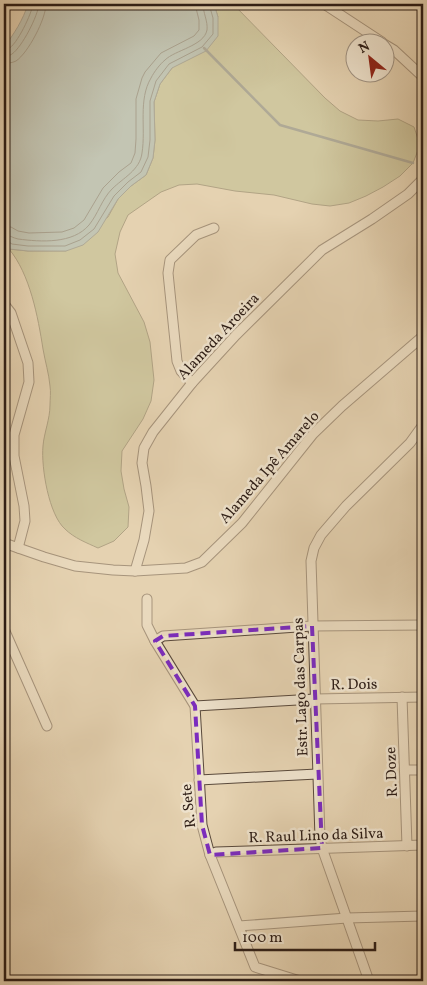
<svg xmlns="http://www.w3.org/2000/svg" width="427" height="985" viewBox="0 0 427 985" font-family="Vollkorn,serif">
	<style>
		.green { fill: #b7bb8a; stroke: #726c50 }
		.water { fill: #99b5b5; stroke: #6d7875 }
		.lines { fill: none; stroke-linecap: round; stroke-linejoin: round }
		.shore { stroke: #626865; stroke-width: 1 }
		.stream { stroke: #6d7875; stroke-width: 2.5 }
		.minor-casing { stroke: #5a4a3c; stroke-width: 11 }
		.minor { stroke: #eee2cc; stroke-width: 9 }
		.marked { fill: none; stroke: #7b2cbf; stroke-width: 4; stroke-dasharray: 10 6; stroke-linejoin: round }
		.labels { text-anchor: middle; stroke-width: 5; stroke-linejoin: round; paint-order: stroke }
		.street-label { font-size: 15px; fill: #2c1c15; stroke: #eee2cc }
	</style>
	<rect width="100%" height="100%" fill="#e5d2b1"/>
	<filter id="stains"><feTurbulence type="fractalNoise" baseFrequency=".004" numOctaves="4"/><feColorMatrix values="0 0 0 0 .2 0 0 0 0 .09 0 0 0 0 .02 0 0 0 .5 -.17"/></filter>
	<radialGradient id="worn" r=".72"><stop offset=".6" stop-color="#630" stop-opacity="0"/><stop offset="1" stop-color="#630" stop-opacity=".3"/></radialGradient>
	<path class="green" d="M 214,4 L 233,4 L 325,98 L 340,111 L 358,120 L 378,121 L 398,119 L 414,127 L 420,145 L 413,163 L 400,176 L 383,187 L 366,196 L 349,203 L 330,206 L 312,204 L 274,195 L 235,191 L 197,184 L 179,185 L 161,192 L 128,215 L 120,232 L 115,254 L 118,273 L 144,322 L 150,342 L 154,380 L 151,401 L 143,419 L 122,451 L 121,471 L 124,489 L 129,507 L 128,527 L 114,541 L 98,548 C 87,543 74,538 65,529 C 49,515 41,468 43,446 C 44,433 50,419 50,405 C 50,399 51,392 50,386 C 49,374 45,361 43,349 C 38,317 30,274 9,249 L 28,251 L 66,251 L 108,217 L 118,199 L 131,186 L 146,175 L 153,158 L 155,140 L 154,102 L 160,84 L 172,68 L 218,17 Z"/>
	<path class="water" d="M 28,4 L 214,4 L 218,17 L 218,36 L 206,51 L 172,68 L 160,84 L 154,102 L 155,140 L 153,158 L 146,175 L 131,186 L 118,199 L 98,232 L 83,245 L 66,251 L 28,251 L 9,249 L 4,244 L 4,47 C 14,34 23,20 28,4 Z"/>
	<g class="lines">
		<g class="shore">
			<path d="M 4,50 C 5,50 7,50 8,49 C 17,45 32,13 33,4"/>
			<path d="M 4,56 C 7,56 9,56 12,54 C 22,47 38,16 39,4"/>
			<path d="M 4,64 C 8,63 12,63 16,61 C 28,53 46,19 46,4"/>
			<polyline points="4,227 11,227 18,231 29,233 62,232 74,228 84,220 103,188 119,172 131,163 135,153 136,139 136,99 142,78 145,72 161,53 194,36 199,30 199,20 195,4"/>
			<path d="M 4,234 C 9,235 13,238 18,239 C 41,242 73,244 89,225 C 98,214 102,199 112,189 C 123,178 140,170 142,153 C 146,128 138,100 151,78 C 154,72 160,64 165,60 C 175,50 204,46 207,30 C 208,21 203,13 203,4"/>
			<polyline points="4,241 7,241 12,244 28,246 65,246 80,240 94,229 114,196 128,182 141,172 148,157 150,140 150,101 156,81 169,64 202,47 213,34 213,18 209,4"/>
		</g>
		<polyline class="stream" points="204,48 280,125 413,163"/>
		<g class="minor-casing">
			<g id="minor">
				<polyline points="324,4 382,42"/>
				<polyline points="384,44 394,50 422,76 423,79"/>
				<polyline points="4,304 11,313 28,363 29,382 14,435 14,456 24,506 25,521 18,548"/>
				<polyline points="192,383 181,371 177,361 168,273 170,260 196,235 214,228"/>
				<polyline points="4,543 44,557 75,566 113,570 135,571 186,568 202,562 242,523 313,434 342,406 422,337"/>
				<polyline points="135,571 144,540 149,511 146,486 142,463 144,448 153,432 192,383 236,335 322,250 372,219 408,194 423,179"/>
				<polyline points="147,599 147,625 155,641 195,706 202,825 210,855 255,967 300,981"/>
				<polyline points="4,629 47,726"/>
				<polyline points="155,641 163,636 312,626 423,625"/>
				<polyline points="402,697 407,846"/>
				<polyline points="195,706 315,699 423,697"/>
				<polyline points="405,770 423,770"/>
				<polyline points="199,780 317,774"/>
				<polyline points="210,855 216,852 423,845"/>
				<polyline points="239,926 347,918 423,916"/>
				<polyline points="369,981 322,848 320,838 311,561 314,548 321,535 346,506 410,443 423,425"/>
			</g>
		</g>
		<use href="#minor" class="minor"/>
	</g>
	<path d="M0 0H427V985H0ZM 312,626 L 322,848 L 210,855 L 202,825 L 195,706 L 155,641 L 163,636 Z" fill="#e5d2b1" fill-opacity=".55" fill-rule="evenodd"/>
	<path class="marked" d="M 312,626 L 322,848 L 210,855 L 202,825 L 195,706 L 155,641 L 163,636 Z"/>
	<g class="labels">
		<g class="street-label">
			<text transform="translate(218 336) rotate(-47)" y="5">Alameda Aroeira</text>
			<text transform="translate(269 467) rotate(-49)" y="5">Alameda Ipê Amarelo</text>
			<text transform="translate(354 684) rotate(-1)" y="5">R. Dois</text>
			<text transform="translate(300 687) rotate(-92)" y="5">Estr. Lago das Carpas</text>
			<text transform="translate(391 772) rotate(-92)" y="5">R. Doze</text>
			<text transform="translate(188 806) rotate(-96)" y="5">R. Sete</text>
			<text transform="translate(316 835) rotate(-2)" y="5">R. Raul Lino da Silva</text>
		</g>
	</g>
	<rect width="427" height="985" fill="none" stroke="#e5d2b1" stroke-width="20"/>
	<rect x="5" y="5" width="417" height="975" fill="none" stroke="#2c1c15" stroke-width="2.5"/>
	<rect x="10" y="10" width="407" height="965" fill="none" stroke="#2c1c15"/>
	<g transform="translate(370 58) rotate(331)"><circle r="24" fill="#eee2cc" stroke="#a09383"/>
	<path d="M0-4L9 19L0 12L-9 19Z" fill="#8f2418"/>
	<text y="-8" font-size="14" font-weight="bold" text-anchor="middle" fill="#2c1c15">N</text>
	</g>
	<path d="M235 942v8h140v-8" fill="none" stroke="#2c1c15" stroke-width="2.5"/>
	<text x="242" y="942" font-size="15" fill="#2c1c15" stroke="#eee2cc" stroke-width="4" paint-order="stroke">100 m</text>
	<rect width="100%" height="100%" filter="url(#stains)"/>
	<rect width="100%" height="100%" fill="url(#worn)"/>
</svg>
